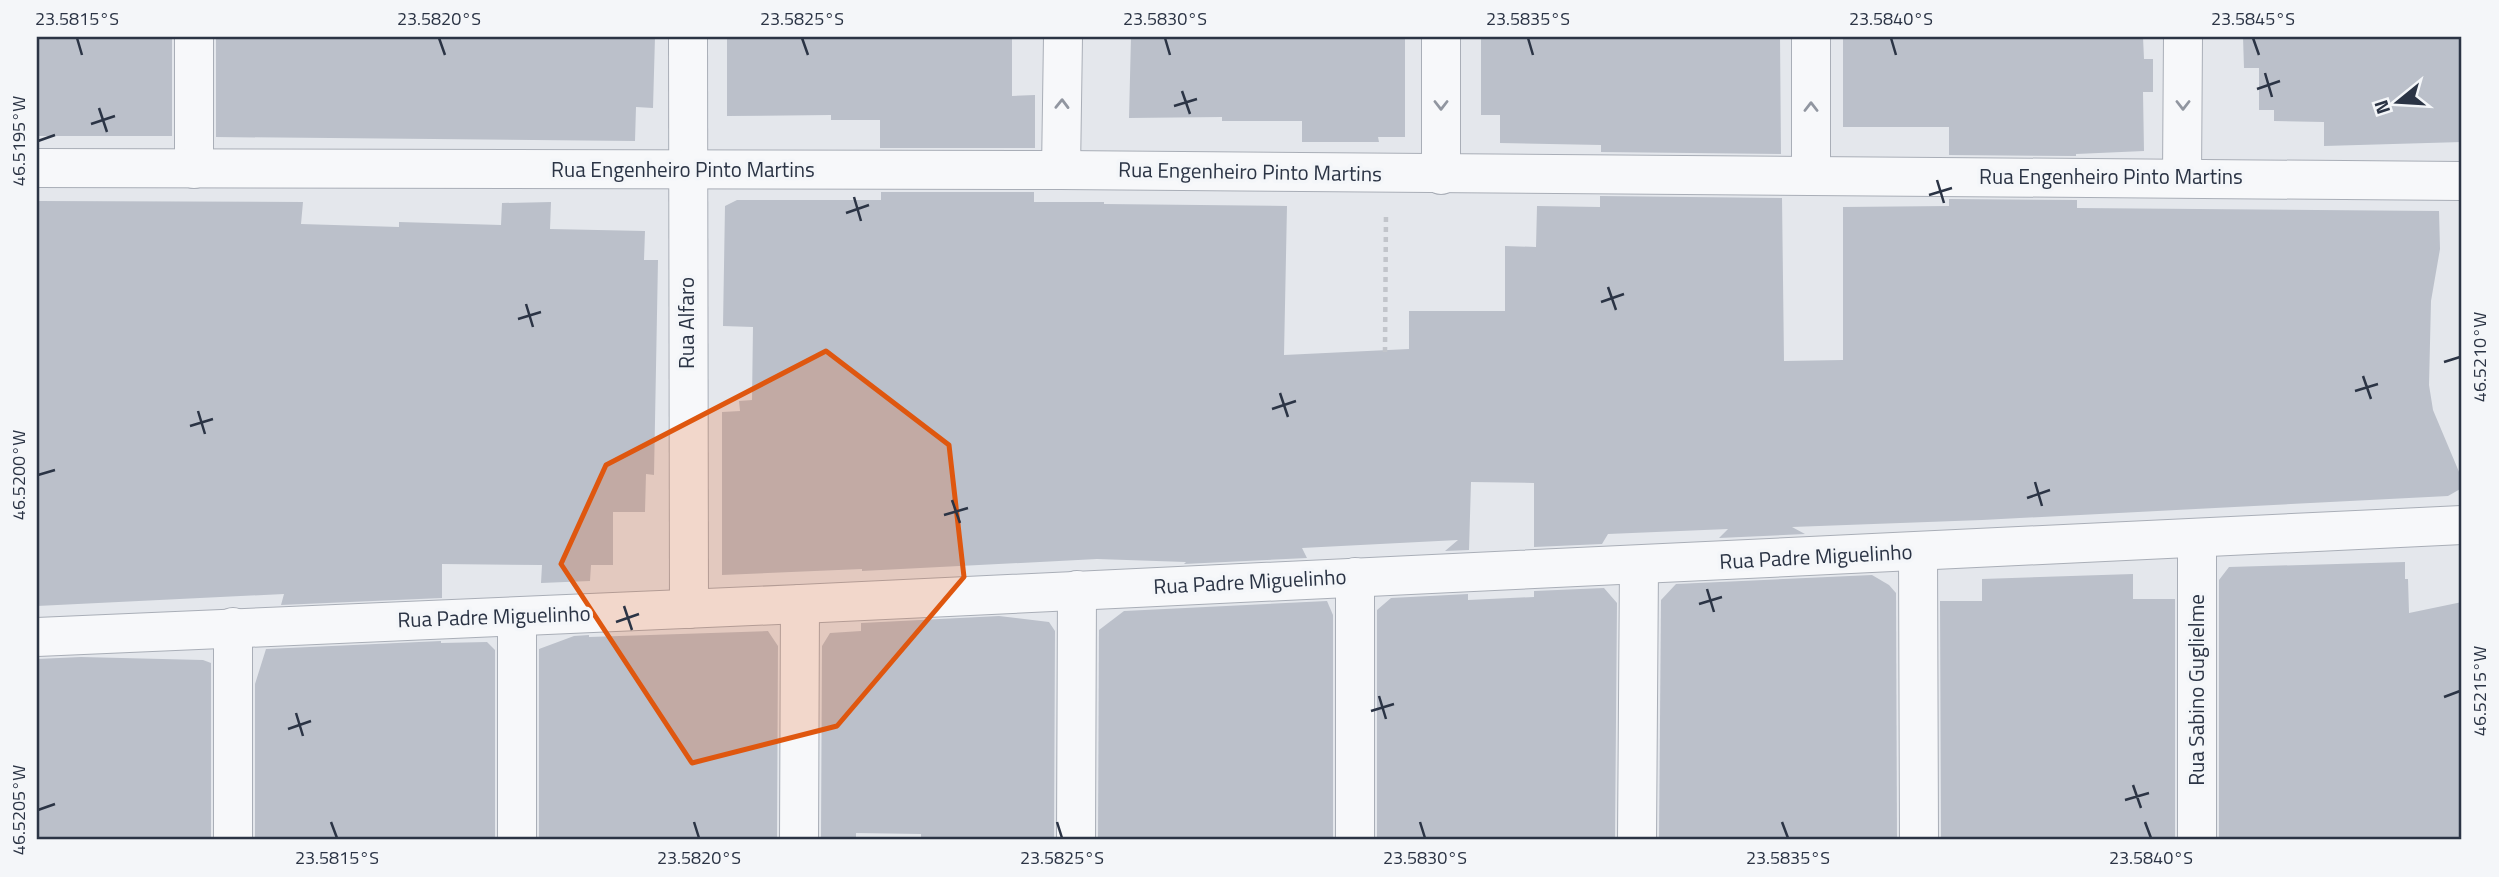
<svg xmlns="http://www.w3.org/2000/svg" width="2499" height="877" viewBox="0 0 2499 877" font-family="'Titillium Web',sans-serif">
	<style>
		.building { fill: #bbc0ca }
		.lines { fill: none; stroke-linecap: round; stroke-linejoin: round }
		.street-casing { stroke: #a9aeb7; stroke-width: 40 }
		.path { stroke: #c2c5cb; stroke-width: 4.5; stroke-dasharray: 5 5; stroke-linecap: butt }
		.street { stroke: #f7f8fa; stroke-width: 38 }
		.oneway { stroke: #9196a0 }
		.marked { fill: #df570f; fill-opacity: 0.2; stroke: #df570f; stroke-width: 5; stroke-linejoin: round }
		.ticks { fill: none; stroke: #2b3445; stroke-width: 2.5 }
		.labels { text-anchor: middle; stroke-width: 7; stroke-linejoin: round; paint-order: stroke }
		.street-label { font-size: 21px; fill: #2b3445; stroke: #f4f6f9 }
		.neatline { fill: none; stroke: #2b3445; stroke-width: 2.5 }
		.ticks-label { font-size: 18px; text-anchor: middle; fill: #2b3445 }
	</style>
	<rect width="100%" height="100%" fill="#e4e7ec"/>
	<g class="building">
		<rect x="37" y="37" width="135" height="99"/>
		<polygon points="216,37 655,37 653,108 636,107 635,141 216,137"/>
		<polygon points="727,37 1012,37 1012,96 1035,95 1035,148 880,148 880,120 831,120 831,115 727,116"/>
		<polygon points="1131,37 1405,37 1405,137 1378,137 1379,142 1302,142 1302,121 1222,121 1222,117 1129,118"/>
		<polygon points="1481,37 1780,37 1781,154 1601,152 1601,145 1500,143 1500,115 1481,115"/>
		<polygon points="1843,37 2143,37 2144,59 2153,59 2153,92 2143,92 2144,151 2076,154 2076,156 1949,155 1949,127 1843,127"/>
		<polygon points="2243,37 2462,37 2462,142 2324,146 2324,122 2274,121 2274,110 2259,110 2259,68 2244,68"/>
		<polygon points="881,192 1034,192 1034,202 1104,202 1104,204 1287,206 1284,355 1409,349 1409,311 1505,311 1505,246 1536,247 1537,206 1600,207 1600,196 1782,198 1784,361 1843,360 1843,207 1949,206 1949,199 2077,200 2077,208 2439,211 2440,249 2431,301 2429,385 2433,410 2462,479 2462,488 2448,496 1982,520 1792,527 1805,534 1719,538 1728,529 1608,534 1602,544 1534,547 1534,483 1471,482 1469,550 1445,551 1458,540 1302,548 1307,558 1184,564 1186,562 1097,559 862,571 862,569 722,575 722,412 740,411 739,401 752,400 753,327 723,326 725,206 737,200 881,200"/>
		<polygon points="37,201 303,202 301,224 399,227 399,222 501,225 502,203 551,202 550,229 645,231 644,260 658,260 654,475 646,474 645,512 613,512 613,565 591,565 590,581 541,583 542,565 442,564 442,598 281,605 284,594 37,606"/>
		<polygon points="2405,562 2405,579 2408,579 2409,613 2462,602 2462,840 2219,840 2219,580 2229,567"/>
		<polygon points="2133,574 2133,599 2175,599 2175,840 1941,840 1940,601 1982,601 1982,579"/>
		<polygon points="1872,575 1889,585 1896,593 1897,840 1659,840 1661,600 1676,584"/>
		<polygon points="1604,588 1617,603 1615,840 1377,840 1377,610 1391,598 1468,594 1468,600 1534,597 1534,591"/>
		<polygon points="1327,601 1333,615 1333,840 1098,840 1099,630 1124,611"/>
		<polygon points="999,616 1049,622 1055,631 1054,840 921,840 921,834 856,833 856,839 821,838 822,646 830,633 861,631 861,623"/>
		<polygon points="768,631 778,646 777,840 539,840 539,649 574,636 589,635 589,637"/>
		<polygon points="441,641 441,643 487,642 495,650 495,840 255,840 255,684 266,649"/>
		<polygon points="81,657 203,660 211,663 211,840 37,840 37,659"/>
	</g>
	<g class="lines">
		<g class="street-casing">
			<g id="street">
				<polyline points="194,37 194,169"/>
				<polyline points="688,37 689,609"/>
				<polyline points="1441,37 1441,175"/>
				<polyline points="1811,37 1811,175"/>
				<polyline points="37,168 1061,170 2462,181"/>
				<polyline points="1061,170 1063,37"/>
				<polyline points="2182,177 2183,37"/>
				<polyline points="1918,552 1919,840"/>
				<polyline points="1355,577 1355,840"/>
				<polyline points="37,637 800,604 2462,525"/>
				<polyline points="233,840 233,627"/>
				<polyline points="517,840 517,617"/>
				<polyline points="799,840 800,604"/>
				<polyline points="1076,840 1077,590"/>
				<polyline points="1637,840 1639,565"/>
				<polyline points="2197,840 2197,539"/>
			</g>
		</g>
		<polyline class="path" points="1385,352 1386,213"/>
		<use href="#street" class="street"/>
	</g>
	<defs><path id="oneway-chevron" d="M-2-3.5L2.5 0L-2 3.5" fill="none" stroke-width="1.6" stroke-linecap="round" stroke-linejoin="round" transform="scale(1.75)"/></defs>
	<g class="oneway">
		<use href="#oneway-chevron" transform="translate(1062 104) rotate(-89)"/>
		<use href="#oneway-chevron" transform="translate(1441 105) rotate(90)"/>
		<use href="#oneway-chevron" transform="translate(2183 105) rotate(90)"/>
		<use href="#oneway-chevron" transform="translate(1811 107) rotate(-90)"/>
	</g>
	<path class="marked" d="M 826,351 L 949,445 L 964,577 L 837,726 L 692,763 L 561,564 L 606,465 Z"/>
	<path class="ticks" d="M 77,38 L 82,55M 439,38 L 445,55M 802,38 L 808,55M 1165,38 L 1170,55M 1528,38 L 1533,55M 1891,38 L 1896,55M 2253,38 L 2259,55M 2265,73 L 2272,97M 2257,89 L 2280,81M 1182,91 L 1190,114M 1174,106 L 1197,99M 99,108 L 107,132M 91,124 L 115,116M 38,141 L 55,135M 1937,180 L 1944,203M 1929,195 L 1952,188M 854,197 L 861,221M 846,213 L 869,205M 1608,287 L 1616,310M 1601,302 L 1624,294M 526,304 L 533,327M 518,319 L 541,312M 2444,362 L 2460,357M 2363,376 L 2371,399M 2355,391 L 2378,384M 1280,393 L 1288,417M 1272,409 L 1296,401M 198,411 L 205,434M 190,426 L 213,419M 38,475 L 55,470M 2035,482 L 2042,506M 2027,498 L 2050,490M 952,500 L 960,523M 944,515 L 968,508M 1707,589 L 1714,612M 1699,604 L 1722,597M 624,606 L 632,630M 616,622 L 639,614M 1379,696 L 1386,719M 2444,697 L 2460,691M 1371,711 L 1394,704M 296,713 L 303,736M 288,729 L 311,721M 2133,785 L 2141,808M 2125,800 L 2149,793M 38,810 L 55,804M 331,822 L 337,838M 694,822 L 699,838M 1057,822 L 1062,838M 1420,822 L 1425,838M 1782,822 L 1788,838M 2145,822 L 2151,838"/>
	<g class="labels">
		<g class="street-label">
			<text x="683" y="177">Rua Engenheiro Pinto Martins</text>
			<text transform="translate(1250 172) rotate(1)" y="7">Rua Engenheiro Pinto Martins</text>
			<text x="2111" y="184">Rua Engenheiro Pinto Martins</text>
			<text transform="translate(687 323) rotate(-90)" y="7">Rua Alfaro</text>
			<text transform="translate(1816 557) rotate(-3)" y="7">Rua Padre Miguelinho</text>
			<text transform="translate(1250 582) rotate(-3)" y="7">Rua Padre Miguelinho</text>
			<text transform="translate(494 617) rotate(-2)" y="7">Rua Padre Miguelinho</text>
			<text transform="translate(2197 690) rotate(-90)" y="7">Rua Sabino Guglielme</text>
		</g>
	</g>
	<rect width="2499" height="877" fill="none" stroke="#f4f6f9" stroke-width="77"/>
	<g transform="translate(2398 102) rotate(252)" stroke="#f4f6f9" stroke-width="5" paint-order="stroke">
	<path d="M0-5L12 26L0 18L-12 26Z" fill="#2b3445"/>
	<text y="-10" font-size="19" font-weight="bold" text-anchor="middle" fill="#2b3445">N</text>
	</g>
	<rect x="38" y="38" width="2422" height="800" class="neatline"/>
	<g class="ticks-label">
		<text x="77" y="25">23.5815°S</text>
		<text x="439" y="25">23.5820°S</text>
		<text x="802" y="25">23.5825°S</text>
		<text x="1165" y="25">23.5830°S</text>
		<text x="1528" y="25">23.5835°S</text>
		<text x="1891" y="25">23.5840°S</text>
		<text x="2253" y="25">23.5845°S</text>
		<text transform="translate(19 141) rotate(-90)" y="6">46.5195°W</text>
		<text transform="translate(2480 357) rotate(-90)" y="6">46.5210°W</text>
		<text transform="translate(19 475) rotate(-90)" y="6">46.5200°W</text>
		<text transform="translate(2480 691) rotate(-90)" y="6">46.5215°W</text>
		<text transform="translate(19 810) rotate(-90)" y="6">46.5205°W</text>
		<text x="337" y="864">23.5815°S</text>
		<text x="699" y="864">23.5820°S</text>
		<text x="1062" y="864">23.5825°S</text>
		<text x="1425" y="864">23.5830°S</text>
		<text x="1788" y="864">23.5835°S</text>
		<text x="2151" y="864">23.5840°S</text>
	</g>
</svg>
